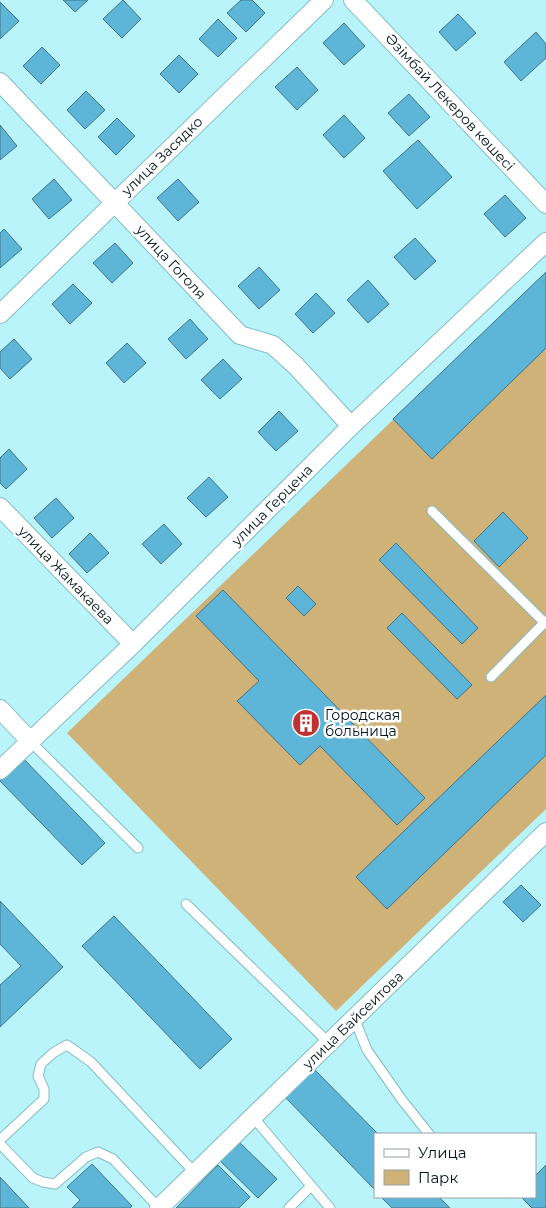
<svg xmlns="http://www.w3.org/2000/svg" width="546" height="1208" viewBox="0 0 546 1208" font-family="Montserrat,sans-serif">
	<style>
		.green { fill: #ceb278 }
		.building { fill: #5db6d7; stroke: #437386 }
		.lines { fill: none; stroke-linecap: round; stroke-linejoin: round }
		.service-casing { stroke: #83bcc3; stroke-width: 11 }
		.minor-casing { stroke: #83bcc3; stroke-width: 20 }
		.service { stroke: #fff; stroke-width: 9 }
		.minor { stroke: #fff; stroke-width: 18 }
		.labels { text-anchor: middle; stroke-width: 5; stroke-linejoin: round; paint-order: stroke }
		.street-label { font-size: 14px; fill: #001215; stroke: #fff }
		.poi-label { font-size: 14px; fill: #001215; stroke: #fff; text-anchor: start }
	</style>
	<rect width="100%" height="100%" fill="#b9f4fb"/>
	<polygon class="green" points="546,273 546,809 336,1011 67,733"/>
	<g class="building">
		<polygon points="63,0 88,0 75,12"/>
		<polygon points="123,0 141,19 122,38 103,19"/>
		<polygon points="241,0 252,0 265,13 246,32 227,13"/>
		<polygon points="0,2 19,21 0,39"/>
		<polygon points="458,14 476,33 456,51 439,32"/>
		<polygon points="218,19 237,38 218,57 199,39"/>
		<polygon points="344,23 365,46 344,65 323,43"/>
		<polygon points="536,32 546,44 546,58 521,81 504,62"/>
		<polygon points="42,47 60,65 41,84 23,66"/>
		<polygon points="179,55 198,74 179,93 160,74"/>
		<polygon points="297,67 318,90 297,110 275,87"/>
		<polygon points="86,91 105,110 85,129 67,110"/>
		<polygon points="409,94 430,117 409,136 388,113"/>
		<polygon points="344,115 365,138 344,158 323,135"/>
		<polygon points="117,118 135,136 116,155 98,137"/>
		<polygon points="0,125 17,146 0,160"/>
		<polygon points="418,140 452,177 417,209 383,171"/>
		<polygon points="54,179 72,200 49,219 32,199"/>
		<polygon points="178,179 199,202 178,221 157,198"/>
		<polygon points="505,195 526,218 505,237 484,214"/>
		<polygon points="4,229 22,249 0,268 0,233"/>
		<polygon points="415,238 436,261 415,280 394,257"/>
		<polygon points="115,243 133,263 112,283 93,263"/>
		<polygon points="259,267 280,290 259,309 238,286"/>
		<polygon points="546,272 546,348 432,459 393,419"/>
		<polygon points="368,280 389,304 368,323 347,300"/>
		<polygon points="73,284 92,303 70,324 52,304"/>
		<polygon points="316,293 335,313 313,333 295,314"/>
		<polygon points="190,319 208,339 186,359 168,339"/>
		<polygon points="14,339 32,359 10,379 0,368 0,352"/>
		<polygon points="127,343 146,363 124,383 106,363"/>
		<polygon points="223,359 242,379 220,399 201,380"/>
		<polygon points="279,411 298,431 276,451 258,432"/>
		<polygon points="9,449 27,469 6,489 0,483 0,458"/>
		<polygon points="209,477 228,497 206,517 187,498"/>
		<polygon points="56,498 74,518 52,538 34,518"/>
		<polygon points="503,512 528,538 499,567 474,541"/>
		<polygon points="164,524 182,544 161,564 142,544"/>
		<polygon points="90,533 109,553 87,573 69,554"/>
		<polygon points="396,543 478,628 462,644 379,560"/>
		<polygon points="298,586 316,604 304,616 286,598"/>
		<polygon points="223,590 425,798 397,825 320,746 300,765 237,701 259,681 196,616"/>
		<polygon points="402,613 472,685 457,699 387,628"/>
		<polygon points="546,695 546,755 387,909 356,877"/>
		<polygon points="19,754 105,843 82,865 0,781 0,772"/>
		<polygon points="521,885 541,905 523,922 503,902"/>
		<polygon points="0,901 63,967 0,1027 0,985 21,966 0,944"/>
		<polygon points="114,916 232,1039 200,1069 82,946"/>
		<polygon points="314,1069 378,1134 375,1134 375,1190 285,1097"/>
		<polygon points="235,1138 277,1179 258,1198 216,1157"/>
		<polygon points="92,1164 132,1206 130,1208 72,1208 80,1200 67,1187"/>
		<polygon points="218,1165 250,1197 239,1208 176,1208"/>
		<polygon points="546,1165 546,1208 532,1208 521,1197 535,1197 535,1176"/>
		<polygon points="0,1177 29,1208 0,1208"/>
		<polygon points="381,1197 439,1197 450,1208 392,1208"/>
	</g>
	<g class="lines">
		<g class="service-casing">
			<g id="service">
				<polyline points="432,511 546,624"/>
				<polyline points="491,677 546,621"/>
				<polyline points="30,741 138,848"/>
				<polyline points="186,904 329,1043"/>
				<polyline points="354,1018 367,1050 402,1100 429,1134"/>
				<polyline points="253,1117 330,1208"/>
				<polyline points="0,1140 44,1099 44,1089 38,1076 41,1064 53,1053 67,1045 91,1062 195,1173"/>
				<polyline points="0,1144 33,1178 43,1182 55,1184 86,1157 98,1152 113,1159 159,1208"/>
				<polyline points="289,1208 311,1186"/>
			</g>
		</g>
		<g class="minor-casing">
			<g id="minor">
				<polyline points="353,0 546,204"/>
				<polyline points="0,82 240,335 273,345 296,366 351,426"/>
				<polyline points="0,314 324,0"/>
				<polyline points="0,507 133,644"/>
				<polyline points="0,709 30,741"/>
				<polyline points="0,770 133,644 351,426 546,242"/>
				<polyline points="159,1208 546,832"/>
			</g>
		</g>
		<use href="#service" class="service"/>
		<use href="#minor" class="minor"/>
	</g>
	<defs>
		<g id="building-disc" transform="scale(1.4375)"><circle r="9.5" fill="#c03132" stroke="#fff"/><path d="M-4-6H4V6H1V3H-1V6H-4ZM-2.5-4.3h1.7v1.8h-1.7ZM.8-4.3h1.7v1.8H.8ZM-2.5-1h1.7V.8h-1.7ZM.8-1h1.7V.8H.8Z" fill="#fff"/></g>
	</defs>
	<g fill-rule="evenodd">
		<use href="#building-disc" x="306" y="723"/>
	</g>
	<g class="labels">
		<g class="street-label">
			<text transform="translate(450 102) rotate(47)" y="5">Әзімбай Лекеров көшесі</text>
			<text transform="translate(162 156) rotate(-44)" y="5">улица Засядко</text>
			<text transform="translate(171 262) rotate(47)" y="5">улица Гоголя</text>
			<text transform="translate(272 505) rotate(-45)" y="5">улица Герцена</text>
			<text transform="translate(66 575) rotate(46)" y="5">улица Жамакаева</text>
			<text transform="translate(353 1020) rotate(-44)" y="5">улица Байсеитова</text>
		</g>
		<g class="poi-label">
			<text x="325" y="720">Городская<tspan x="325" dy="16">больница</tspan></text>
		</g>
	</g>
	<rect x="374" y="1133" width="162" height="65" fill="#ffffff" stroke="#99a0a1"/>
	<rect x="384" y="1149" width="25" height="8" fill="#ffffff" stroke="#99a0a1"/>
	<text x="418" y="1158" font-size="15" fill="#001215">Улица</text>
	<rect x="384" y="1170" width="25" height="15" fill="#ceb278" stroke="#99a0a1"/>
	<text x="418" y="1183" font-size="15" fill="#001215">Парк</text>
</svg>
